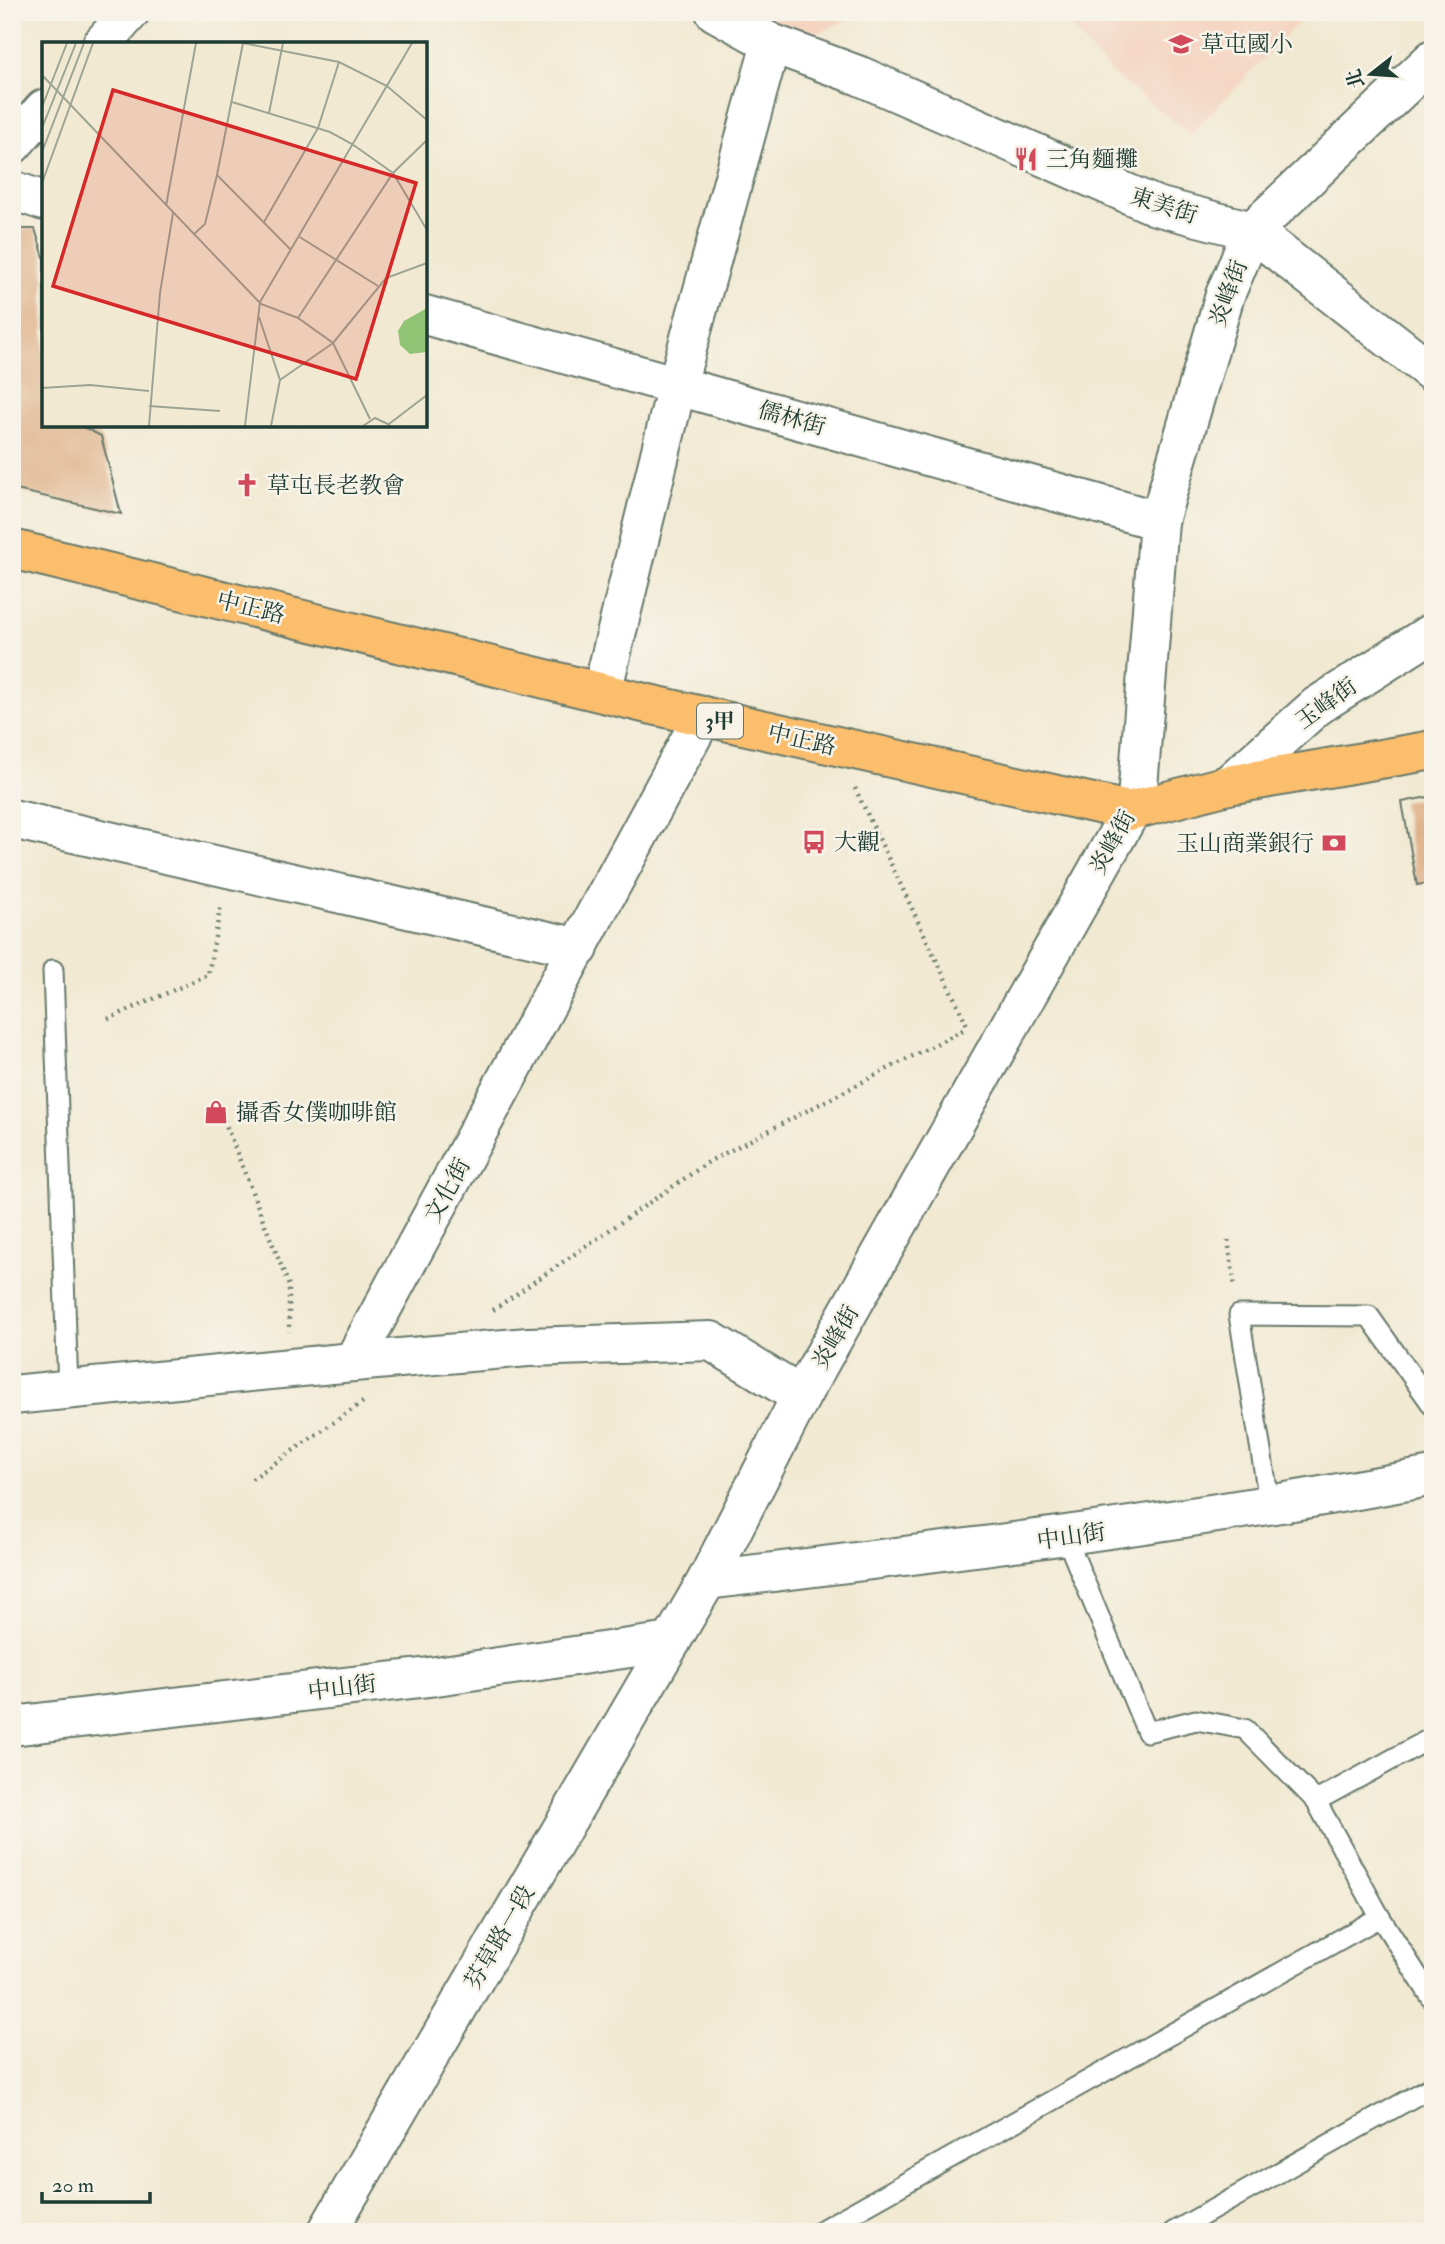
<svg xmlns="http://www.w3.org/2000/svg" width="1445" height="2244" viewBox="0 0 1445 2244" font-family="'IM FELL Double Pica','Noto Serif TC',serif">
	<style>
		.built { fill: #f4d3c0 }
		.building { fill: #dfb38c }
		.lines { fill: none; stroke-linecap: round; stroke-linejoin: round }
		.service-casing { stroke: #68796b; stroke-width: 23 }
		.minor-casing { stroke: #68796b; stroke-width: 42 }
		.primary-casing { stroke: #68796b; stroke-width: 42 }
		.path { stroke: #68796b; stroke-width: 4.5; stroke-dasharray: 2 5; stroke-linecap: butt }
		.service { stroke: #fff; stroke-width: 19 }
		.minor { stroke: #fff; stroke-width: 38 }
		.primary { stroke: #fabe6d; stroke-width: 38 }
		.labels { text-anchor: middle; stroke-width: 5; stroke-linejoin: round; paint-order: stroke }
		.shield { fill: #f7f3e8; stroke: #60746a; stroke-width: 2 }
		.shield-label { font-size: 21px; font-weight: bold; fill: #1f3d34 }
		.poi-label { font-size: 23px; fill: #1f3d34; stroke: #f7f3e8; text-anchor: start }
		.street-label { font-size: 23px; fill: #1f3d34; stroke: #f7f3e8 }
		.inset-road { fill: none; stroke: #9da493; stroke-width: 2 }
		.view { fill: #d62828; fill-opacity: 0.15; stroke: #d62828; stroke-width: 3.5 }
		.inset-edge { fill: none; stroke: #1f3d34; stroke-width: 3.5 }
	</style>
	<rect width="100%" height="100%" fill="#f7f3e8"/>
	<filter id="ink" filterUnits="userSpaceOnUse"><feTurbulence type="fractalNoise" baseFrequency=".0143" numOctaves="2"/><feDisplacementMap in="SourceGraphic" scale="14" xChannelSelector="R" yChannelSelector="G"/><feConvolveMatrix kernelMatrix="1 2 1 2 8 2 1 2 1" color-interpolation-filters="sRGB"/></filter>
	<filter id="wash" filterUnits="userSpaceOnUse"><feTurbulence type="fractalNoise" baseFrequency=".00686" numOctaves="4" result="noise"/><feDisplacementMap in="SourceGraphic" scale="28" xChannelSelector="R" yChannelSelector="G"/><feGaussianBlur stdDeviation="1.57" result="paint"/><feColorMatrix in="noise" values="0 0 0 0 0 0 0 0 0 0 0 0 0 0 0 0 0 1.4 0 .05"/><feComposite in="paint" operator="in"/></filter>
	<g filter="url(#wash)">
		<rect width="100%" height="100%" fill="#f1e9d2"/>
		<g class="built">
			<polygon points="747,12 861,12 823,31 792,31 758,20"/>
			<polygon points="1057,12 1308,12 1191,134 1113,75"/>
		</g>
		<g id="blocks">
			<g class="building">
				<polygon points="12,229 35,229 44,257 44,425 79,425 101,436 121,514 12,489"/>
				<polygon points="1433,796 1433,882 1417,885 1402,802"/>
			</g>
		</g>
	</g>
	<g filter="url(#ink)">
		<use href="#blocks" fill-opacity="0" stroke="#68796b" stroke-width="2"/>
		<g class="lines">
			<g class="service-casing">
				<g id="service">
					<polyline points="53,970 68,1389"/>
					<polyline points="1270,1507 1239,1315 1369,1316 1433,1406"/>
					<polyline points="1066,1537 1147,1732 1196,1720 1245,1729 1316,1801 1433,1737"/>
					<polyline points="1316,1801 1380,1917 1433,2000"/>
					<polyline points="818,2232 1380,1917"/>
					<polyline points="1173,2232 1433,2086"/>
				</g>
			</g>
			<g class="minor-casing">
				<g id="minor">
					<polyline points="715,12 771,43 860,76 1156,206 1252,231 1433,373"/>
					<polyline points="102,44 130,12"/>
					<polyline points="12,145 44,109"/>
					<polyline points="12,190 44,201"/>
					<polyline points="425,315 1159,521"/>
					<polyline points="602,692 677,385 771,43"/>
					<polyline points="1228,785 1317,706 1433,632"/>
					<polyline points="12,819 579,948"/>
					<polyline points="353,1362 528,1347 711,1341 801,1396"/>
					<polyline points="12,1395 353,1362 703,716"/>
					<path d="M 707,1580 C 950,1551 1192,1522 1433,1476"/>
					<polyline points="12,1726 429,1677 671,1642"/>
					<polyline points="327,2232 707,1580 801,1396 1137,800 1159,521 1225,295 1252,231 1433,59"/>
				</g>
			</g>
			<g class="primary-casing">
				<polyline id="primary" points="12,549 644,703 1129,811 1228,785 1433,750"/>
			</g>
			<g class="path">
				<polyline points="855,788 968,1027"/>
				<polyline points="108,1019 208,975 221,904"/>
				<polyline points="224,1120 289,1286 289,1332"/>
				<polyline points="1228,1240 1235,1287"/>
				<polyline points="493,1310 710,1161 963,1030"/>
				<polyline points="252,1479 366,1400"/>
			</g>
			<use href="#service" class="service"/>
			<use href="#minor" class="minor"/>
			<use href="#primary" class="primary"/>
		</g>
	</g>
	<defs>
		<g id="school-bare" transform="scale(1.89)"><path d="M0-5L7-2L0 1L-7-2ZM-4 1L0 2.5L4 1V4Q0 6-4 4Z" fill="#d1495b" stroke="#f7f3e8" stroke-width="2.5" paint-order="stroke"/></g>
		<g id="restaurant-bare" transform="scale(1.89)"><path d="M-5-6h1v4h1v-4h1v4h1v-4h1v5L-1.5 .5V6h-2V.5L-5-1ZM5-6V6H3V1.5H1.5Q1.5-4 5-6Z" fill="#d1495b" stroke="#f7f3e8" stroke-width="2.5" paint-order="stroke"/></g>
		<g id="church-bare" transform="scale(1.89)"><path d="M-1.2-6h2.4v3.5h3.3v2.4h-3.3V6h-2.4V-.1h-3.3v-2.4h3.3Z" fill="#d1495b" stroke="#f7f3e8" stroke-width="2.5" paint-order="stroke"/></g>
		<g id="bus-bare" transform="scale(1.89)"><path d="M-5-6H5V4H4V6H2V4H-2V6H-4V4H-5ZM-3.5-4V0h7V-4ZM-3.5 1.2v1.5H-2V1.2ZM2 1.2v1.5H3.5V1.2Z" fill="#d1495b" stroke="#f7f3e8" stroke-width="2.5" paint-order="stroke"/></g>
		<g id="bank-bare" transform="scale(1.89)"><path d="M-6-4H6V4H-6ZM0-2.3a2.3 2.3 0 1 0 0 4.6a2.3 2.3 0 1 0 0-4.6Z" fill="#d1495b" stroke="#f7f3e8" stroke-width="2.5" paint-order="stroke"/></g>
		<g id="shop-bare" transform="scale(1.89)"><path d="M-5-2.5h2.3a2.7 3.5 0 0 1 5.4 0H5L5.5 6h-11ZM-1.5-2.5h3a1.5 2.3 0 0 0-3 0Z" fill="#d1495b" stroke="#f7f3e8" stroke-width="2.5" paint-order="stroke"/></g>
	</defs>
	<g fill-rule="evenodd">
		<use href="#school-bare" x="1181" y="44"/>
		<use href="#restaurant-bare" x="1026" y="159"/>
		<use href="#church-bare" x="247" y="485"/>
		<use href="#bus-bare" x="814" y="842"/>
		<use href="#bank-bare" x="1334" y="843"/>
		<use href="#shop-bare" x="216" y="1112"/>
	</g>
	<g class="labels">
		<rect class="shield" x="697" y="703.5" width="46" height="35" rx="5"/>
		<g class="shield-label">
			<text x="720" y="728">3甲</text>
		</g>
		<g class="poi-label">
			<text x="1201" y="52">草屯國小</text>
			<text x="1046" y="167">三角麵攤</text>
			<text x="267" y="493">草屯長老教會</text>
			<text x="834" y="850">大觀</text>
			<text x="1314" y="851" text-anchor="end">玉山商業銀行</text>
			<text x="236" y="1120">攝香女僕咖啡館</text>
		</g>
		<g class="street-label">
			<text transform="translate(1164 205) rotate(18)" y="8">東美街</text>
			<text transform="translate(1228 293) rotate(-70)" y="8">炎峰街</text>
			<text transform="translate(792 418) rotate(16)" y="8">儒林街</text>
			<text transform="translate(251 607) rotate(14)" y="8">中正路</text>
			<text transform="translate(1326 703) rotate(-36)" y="8">玉峰街</text>
			<text transform="translate(802 739) rotate(13)" y="8">中正路</text>
			<text transform="translate(1112 842) rotate(-61)" y="8">炎峰街</text>
			<text transform="translate(447 1190) rotate(-61)" y="8">文化街</text>
			<text transform="translate(835 1337) rotate(-60)" y="8">炎峰街</text>
			<text transform="translate(1071 1536) rotate(-8)" y="8">中山街</text>
			<text transform="translate(342 1687) rotate(-7)" y="8">中山街</text>
			<text transform="translate(499 1937) rotate(-60)" y="8">芬草路一段</text>
		</g>
	</g>
	<g transform="translate(42 42)">
		<rect width="385" height="385" fill="#f1e9d2"/>
		<path d="M 385,266 L 385,310 L 368,312 L 358,303 L 356,289 L 362,279 Z" fill="#90c374"/>
		<path class="inset-road" d="M 0,33 L 219,262 L 256,276 L 291,301 L 328,377M 190,60 L 288,90 L 310,102 L 351,131 L 385,188M 0,65 L 25,1M 227,71 L 241,1M 0,86 L 34,1M 0,110 L 42,1M 0,141 L 51,1M 124,164 L 154,1M 222,180 L 276,86 L 297,20M 152,192 L 163,182 L 175,133M 256,194 L 336,244M 248,207 L 175,133 L 201,1 L 297,20 L 345,44 L 385,78M 217,275 L 238,338 L 229,384M 256,276 L 351,131 L 385,98M 238,338 L 291,301 L 344,236 L 385,221M 0,346 L 48,343 L 107,349M 107,364 L 178,369M 347,382 L 385,353M 107,384 L 118,251 L 131,171M 203,384 L 218,260 L 370,1M 321,384 L 333,376 L 348,383"/>
		<path class="view" d="M 71,48 L 374,141 L 314,337 L 11,244 Z"/>
		<rect width="385" height="385" class="inset-edge"/>
	</g>
	<rect width="1445" height="2244" fill="none" stroke="#f7f3e8" stroke-width="42"/>
	<g transform="translate(1371 74) rotate(253)" stroke="#f7f3e8" stroke-width="5" paint-order="stroke">
	<path d="M0-5L12 26L0 18L-12 26Z" fill="#1f3d34"/>
	<text y="-10" font-size="19" font-weight="bold" text-anchor="middle" fill="#1f3d34">北</text>
	</g>
	<path d="M42 2192v10h108v-10" fill="none" stroke="#1f3d34" stroke-width="3.5"/>
	<text x="52" y="2192" font-size="21" fill="#1f3d34" stroke="#f7f3e8" stroke-width="5" paint-order="stroke">20 m</text>
</svg>
